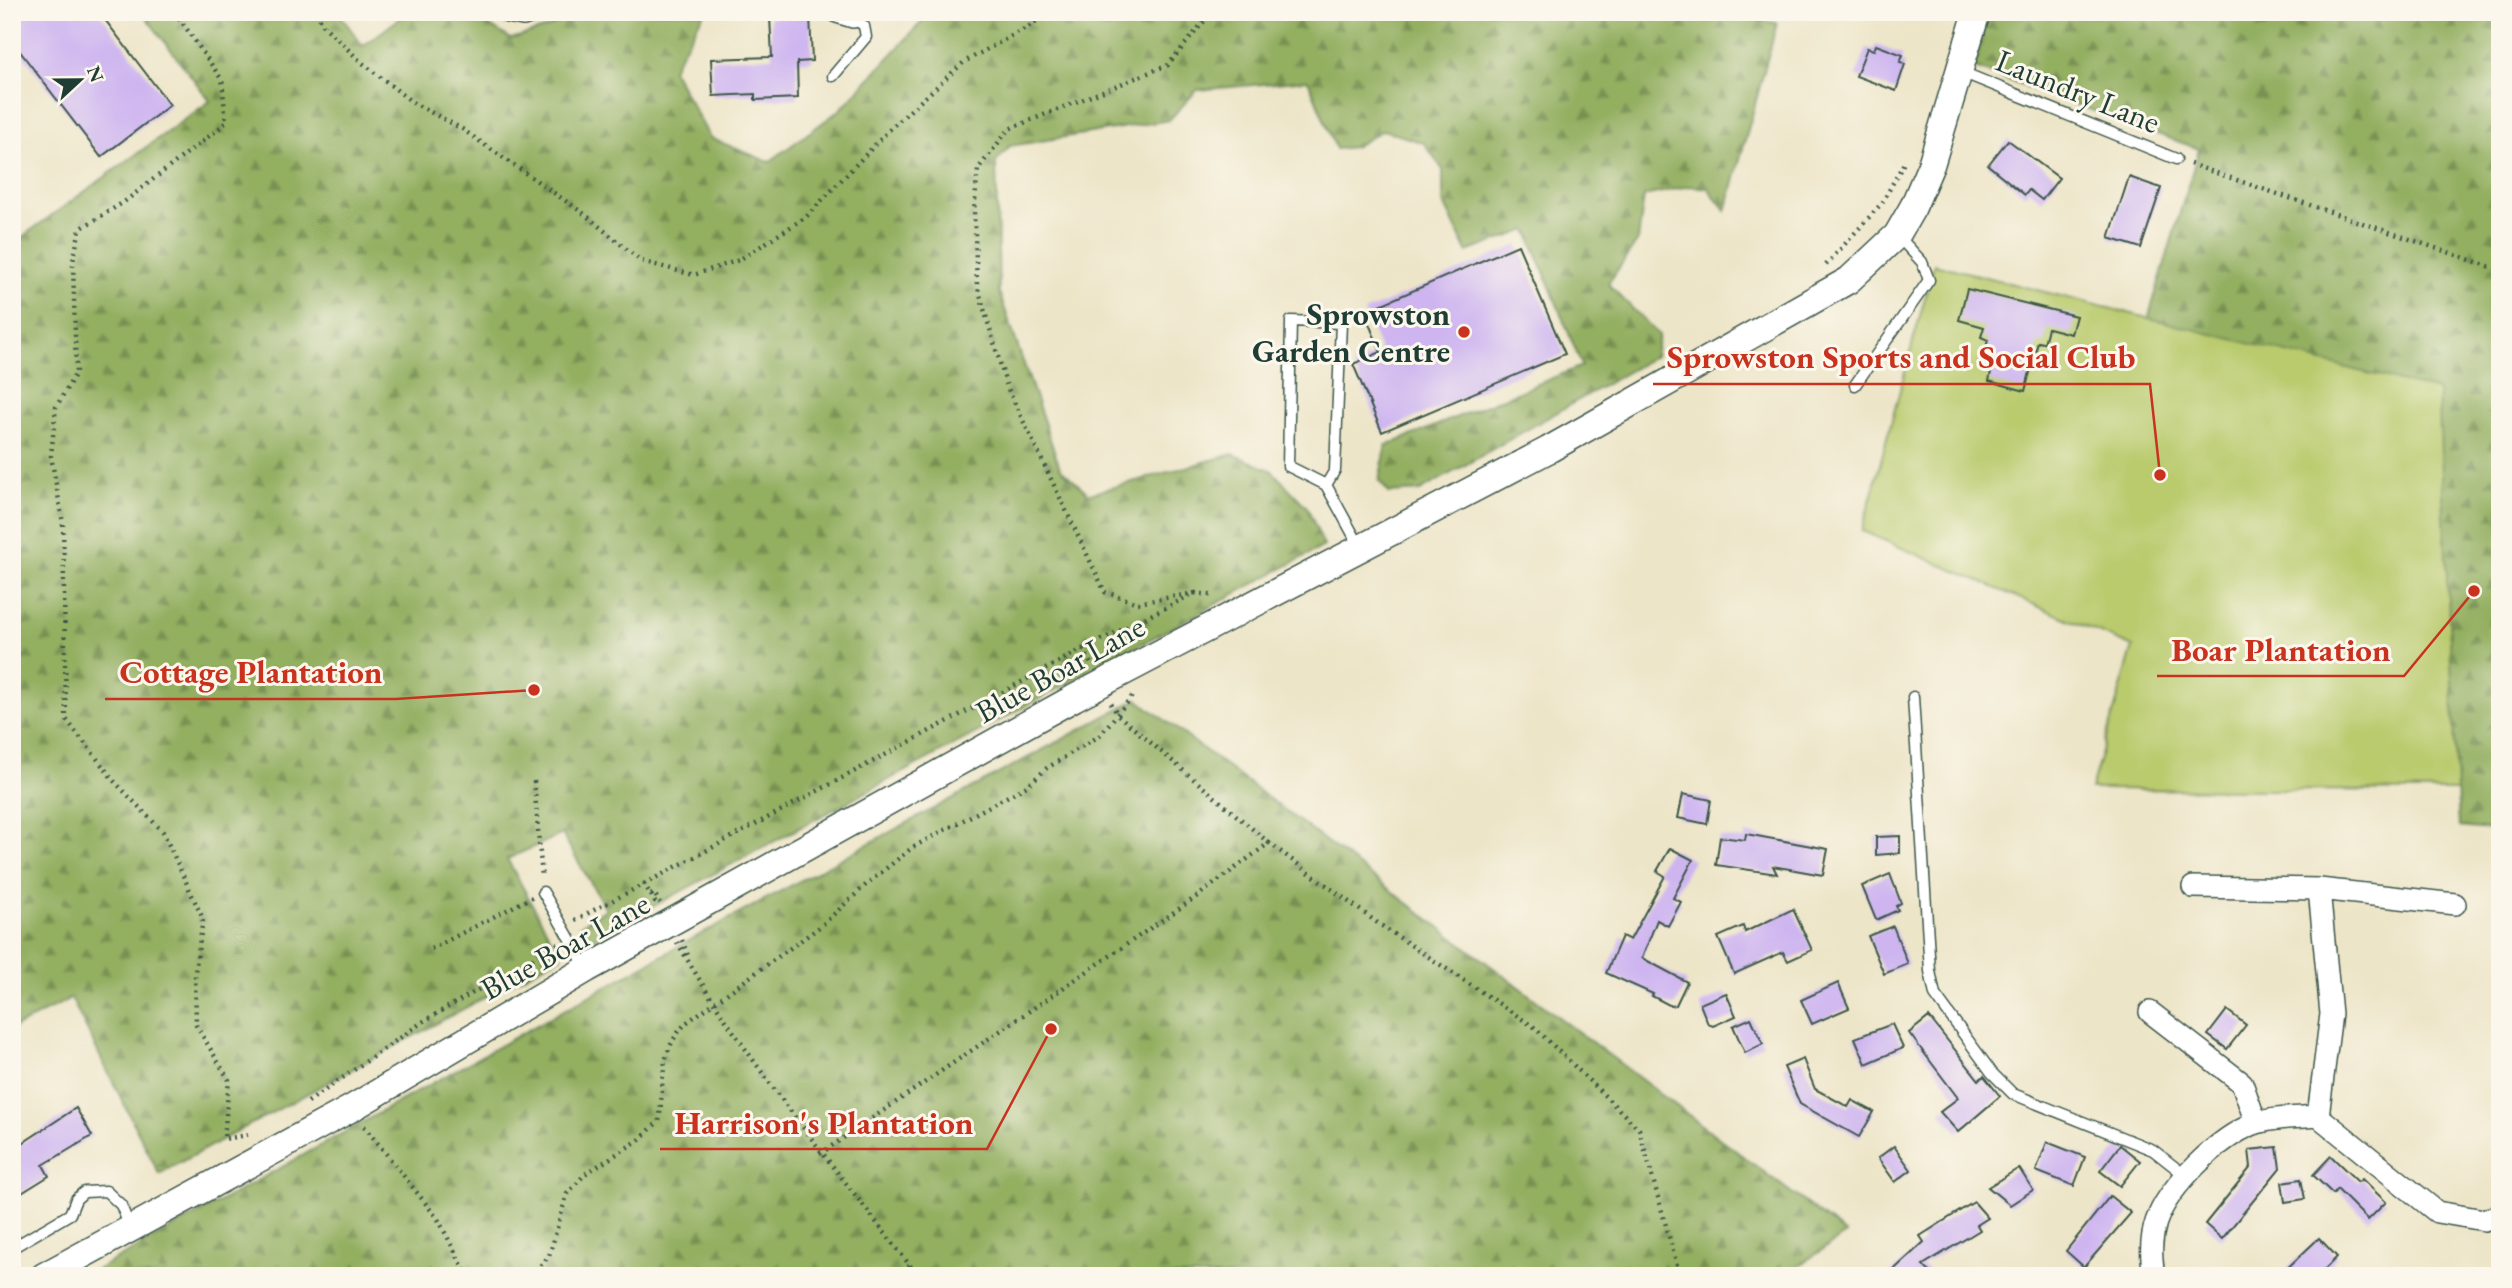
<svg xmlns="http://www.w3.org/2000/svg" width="2512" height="1288" viewBox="0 0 2512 1288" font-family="'EB Garamond',serif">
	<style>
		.forest { fill: url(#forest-firs); stroke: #59764a; stroke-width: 2 }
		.green { fill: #bacb6e; stroke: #6c8451; stroke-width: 2 }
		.building { fill: #ceb5f0 }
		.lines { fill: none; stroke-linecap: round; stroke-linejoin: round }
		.service-casing { stroke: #3e564a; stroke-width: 13 }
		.minor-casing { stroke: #3e564a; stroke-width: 24 }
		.tertiary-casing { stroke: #3e564a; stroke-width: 29 }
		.path { stroke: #3e564a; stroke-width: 4.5; stroke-dasharray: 2 5; stroke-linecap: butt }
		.service { stroke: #fff; stroke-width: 10 }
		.minor { stroke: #fff; stroke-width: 21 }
		.tertiary { stroke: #fff; stroke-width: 26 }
		.poi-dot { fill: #c8321e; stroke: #fbf7ec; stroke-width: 2.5 }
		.labels { text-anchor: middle; stroke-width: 6; stroke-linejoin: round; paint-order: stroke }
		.street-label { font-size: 32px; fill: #1f3d34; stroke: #fbf7ec }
		.poi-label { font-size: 32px; font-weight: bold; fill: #1f3d34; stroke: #fbf7ec; text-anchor: end }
		.leader { fill: none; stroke: #c8321e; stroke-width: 2.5 }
		.callout-dot { fill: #c8321e; stroke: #fbf7ec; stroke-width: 2.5 }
		.callout-label { font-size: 33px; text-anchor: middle; font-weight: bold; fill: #c8321e; stroke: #fbf7ec; stroke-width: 6; stroke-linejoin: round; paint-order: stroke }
	</style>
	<defs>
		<pattern id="forest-firs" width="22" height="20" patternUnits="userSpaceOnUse" patternTransform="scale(1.75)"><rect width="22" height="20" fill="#93af61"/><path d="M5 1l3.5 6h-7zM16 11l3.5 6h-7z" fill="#779051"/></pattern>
	</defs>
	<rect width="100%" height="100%" fill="#fbf7ec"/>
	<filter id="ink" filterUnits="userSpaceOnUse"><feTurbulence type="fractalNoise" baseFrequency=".0143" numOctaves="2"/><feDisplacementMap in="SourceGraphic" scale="14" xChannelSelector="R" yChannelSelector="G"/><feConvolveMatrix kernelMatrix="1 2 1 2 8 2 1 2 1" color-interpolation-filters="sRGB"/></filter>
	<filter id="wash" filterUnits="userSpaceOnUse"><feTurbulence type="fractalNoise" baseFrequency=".00686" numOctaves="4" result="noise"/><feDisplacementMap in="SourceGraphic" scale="28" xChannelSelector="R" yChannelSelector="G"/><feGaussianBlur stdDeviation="1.57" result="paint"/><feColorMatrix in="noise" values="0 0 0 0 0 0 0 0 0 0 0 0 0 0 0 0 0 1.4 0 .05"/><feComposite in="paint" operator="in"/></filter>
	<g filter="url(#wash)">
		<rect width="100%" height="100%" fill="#ede5c8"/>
		<g class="forest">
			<polygon points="142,12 338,12 363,46 408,12 468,12 511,39 547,28 581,12 705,12 672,69 710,138 769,162 841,109 931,12 1710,12 1777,23 1726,211 1708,188 1689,186 1644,196 1638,240 1608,284 1659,335 1655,356 1420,491 1389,493 1379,481 1386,446 1582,366 1527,230 1467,252 1443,201 1443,170 1424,143 1383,130 1354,147 1336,149 1308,80 1197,90 1169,120 1010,146 996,162 999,292 1060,468 1089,494 1233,454 1271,470 1307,507 1324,546 587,942 579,926 606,909 562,834 507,859 561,956 159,1174 71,998 12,1029 12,244 210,101"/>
			<polygon points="1988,12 2500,12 2500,831 2459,827 2438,391 2148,319 2199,149 1975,68"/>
			<polygon points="1137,699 1846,1234 1783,1276 86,1276 679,946"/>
		</g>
		<polygon class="green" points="1934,264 2438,391 2457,791 2091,789 2133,647 1862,531"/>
		<g id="blocks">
			<g class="building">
				<polygon points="12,12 99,12 170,105 101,157 12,41"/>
				<polygon points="810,15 812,61 797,62 798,98 755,100 755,94 713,96 711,59 772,57 770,17"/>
				<polygon points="1876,45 1903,55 1900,62 1905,64 1896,91 1856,76 1867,48 1874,50"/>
				<polygon points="2008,140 2059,178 2042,200 2029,190 2025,195 1988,165"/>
				<polygon points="2129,177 2161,188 2141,248 2109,238"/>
				<polygon points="1518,245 1565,354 1382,432 1353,364 1381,352 1364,312"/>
				<polygon points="1967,289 2076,316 2071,334 2048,328 2044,343 2038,342 2025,391 1989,381 1991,372 1980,369 1988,340 1981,337 1984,327 1959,320"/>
				<polygon points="1683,794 1711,800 1707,824 1678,818"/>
				<polygon points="1746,834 1828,849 1823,875 1773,866 1777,874 1716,865 1720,837 1745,840"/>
				<polygon points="1900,836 1900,853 1876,855 1876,837"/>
				<polygon points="1670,848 1693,860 1673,898 1681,902 1668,926 1657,920 1642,958 1687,982 1676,1005 1671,1006 1652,996 1653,994 1606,973 1622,936 1630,940 1665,876 1657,871"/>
				<polygon points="1890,874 1901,903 1896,906 1898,910 1876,920 1862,886"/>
				<polygon points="1793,909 1812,950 1788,961 1783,952 1734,974 1718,937 1743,926 1745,932"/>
				<polygon points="1893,926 1908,964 1884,974 1868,936"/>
				<polygon points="1838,983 1849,1008 1812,1024 1801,1000"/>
				<polygon points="1726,993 1736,1016 1713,1026 1708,1024 1700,1004"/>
				<polygon points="2227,1010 2246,1025 2227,1049 2208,1035"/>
				<polygon points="1929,1017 1979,1080 1984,1076 2000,1096 1958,1132 1940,1112 1958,1098 1909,1033"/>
				<polygon points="1751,1018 1763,1044 1745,1053 1733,1026"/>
				<polygon points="1892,1024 1903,1048 1866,1064 1855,1038"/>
				<polygon points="1803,1059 1815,1089 1848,1107 1852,1100 1874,1112 1859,1137 1800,1104 1784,1067"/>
				<polygon points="76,1108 92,1136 43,1165 49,1176 12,1199 12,1150"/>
				<polygon points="2047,1142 2085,1157 2074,1186 2036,1171"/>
				<polygon points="2120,1145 2140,1161 2120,1186 2100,1171"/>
				<polygon points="1894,1146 1911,1170 1895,1182 1878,1158"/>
				<polygon points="2277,1147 2280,1168 2222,1239 2205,1224 2251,1167 2249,1150"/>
				<polygon points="2331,1156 2358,1182 2362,1179 2386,1202 2368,1220 2337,1189 2333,1194 2313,1175"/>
				<polygon points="2019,1168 2033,1190 2010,1205 1988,1187"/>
				<polygon points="2301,1179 2305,1199 2285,1202 2282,1182"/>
				<polygon points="2110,1196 2131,1213 2084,1267 2066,1251"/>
				<polygon points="1974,1202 1988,1218 1977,1225 1980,1230 1923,1265 1933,1276 1887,1276 1924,1242 1920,1236"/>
				<polygon points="2319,1238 2337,1257 2318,1276 2279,1276"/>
			</g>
		</g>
	</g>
	<g filter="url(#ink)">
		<use href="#blocks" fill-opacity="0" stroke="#3e564a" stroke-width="2"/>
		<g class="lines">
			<g class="service-casing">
				<g id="service">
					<polyline points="1959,71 2176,159"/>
					<polyline points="833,76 866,37 864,26 853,17"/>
					<polyline points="1855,385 1929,280 1922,262 1897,235"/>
					<polyline points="1326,485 1335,470 1341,323 1291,321 1288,466 1326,485 1360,547"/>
					<polyline points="1913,697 1930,971 1935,995 1992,1073 2013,1094 2153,1150 2186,1176"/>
					<polyline points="543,892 587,969"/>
					<polyline points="12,1248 70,1214 76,1199 84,1192 106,1191 121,1205 130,1228"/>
				</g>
			</g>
			<g class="minor-casing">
				<g id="minor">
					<polyline points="508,12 523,15 532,12"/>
					<polyline points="837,12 853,17"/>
					<polyline points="2193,887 2319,889"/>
					<polyline points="2150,1012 2242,1083 2256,1123"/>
					<polyline points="2318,1116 2331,1014 2319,889 2455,904"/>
					<path d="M 2154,1276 C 2151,1257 2150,1241 2156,1222 C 2168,1187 2219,1137 2254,1124 C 2273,1117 2298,1118 2318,1116 L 2437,1212 L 2484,1220 L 2500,1215"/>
				</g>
			</g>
			<g class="tertiary-casing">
				<polyline id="tertiary" points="44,1276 352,1108 587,969 1074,698 1548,450 1849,280 1897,235 1913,207 1931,165 1977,12"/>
			</g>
			<g class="path">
				<polyline points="175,12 222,80 226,123 124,202 80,229 73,261 76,373 56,407 51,456 63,523 66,719 115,782 163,832 203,919 195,972 196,1025 229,1080 224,1139 248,1135"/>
				<polyline points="316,12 324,26 360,61 412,102 462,129 583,213 641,261 694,275 739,260 806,217 893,126 964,62 1055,12"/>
				<polyline points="2190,164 2500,270"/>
				<polyline points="1826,265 1882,203 1905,161"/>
				<polyline points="1195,593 1138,603 1105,592 1007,387 977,285 974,211 978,169 1009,129 1168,65 1206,19 1202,12"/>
				<polyline points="1083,649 1091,664"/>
				<polyline points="1111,703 1118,715 1269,843"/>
				<polyline points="534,781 542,878"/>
				<polyline points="644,884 1083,649 1195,593 1215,596"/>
				<polyline points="651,895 656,904"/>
				<polyline points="575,920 644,884 651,895 654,893 660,903"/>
				<polyline points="682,940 689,958"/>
				<path d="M 677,942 C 746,1062 834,1166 918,1276"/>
				<polyline points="431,949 532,897"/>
				<polyline points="308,1102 424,1021 558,944"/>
				<polyline points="364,1126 438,1219 467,1275 471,1276"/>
				<polyline points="820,1154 1199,895 1269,843 1379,924 1534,1027 1639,1129 1680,1276"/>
				<path d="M 531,1276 L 549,1256 L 567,1194 L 585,1174 L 639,1140 L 659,1121 C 665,1081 657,1054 686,1023 L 821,926 L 868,883 L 913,847 L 1027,786 L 1047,768 L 1099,736 L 1134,694"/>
				<polyline points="898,1276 910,1265"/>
			</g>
			<use href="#service" class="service"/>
			<use href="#minor" class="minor"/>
			<use href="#tertiary" class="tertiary"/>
		</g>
	</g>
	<circle class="poi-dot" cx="1464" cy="332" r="7"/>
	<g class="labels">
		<g class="street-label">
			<text transform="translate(2078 91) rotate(22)" y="11">Laundry Lane</text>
			<text transform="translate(1060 669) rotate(-29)" y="11">Blue Boar Lane</text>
			<text transform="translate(565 946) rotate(-29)" y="11">Blue Boar Lane</text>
		</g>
		<g class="poi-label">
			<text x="1450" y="325">Sprowston<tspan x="1450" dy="37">Garden Centre</tspan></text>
		</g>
	</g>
	<path class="leader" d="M2160 475L2150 384H1653M2474 591L2404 676H2157M534 690L396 699H105M1051 1029L987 1149H660"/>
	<g class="callout-dot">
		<circle cx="2160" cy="475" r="7"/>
		<circle cx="2474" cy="591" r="7"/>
		<circle cx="534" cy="690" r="7"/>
		<circle cx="1051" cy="1029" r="7"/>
	</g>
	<g class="callout-label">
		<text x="1901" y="368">Sprowston Sports and Social Club</text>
		<text x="2281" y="661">Boar Plantation</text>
		<text x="251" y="683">Cottage Plantation</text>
		<text x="824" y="1134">Harrison's Plantation</text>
	</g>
	<rect width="2512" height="1288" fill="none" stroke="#fbf7ec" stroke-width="42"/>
	<g transform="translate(80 80) rotate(68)" stroke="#fbf7ec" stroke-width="5" paint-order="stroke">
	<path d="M0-5L12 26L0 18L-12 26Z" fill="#1f3d34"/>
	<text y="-10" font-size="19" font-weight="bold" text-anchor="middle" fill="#1f3d34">N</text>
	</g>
</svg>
